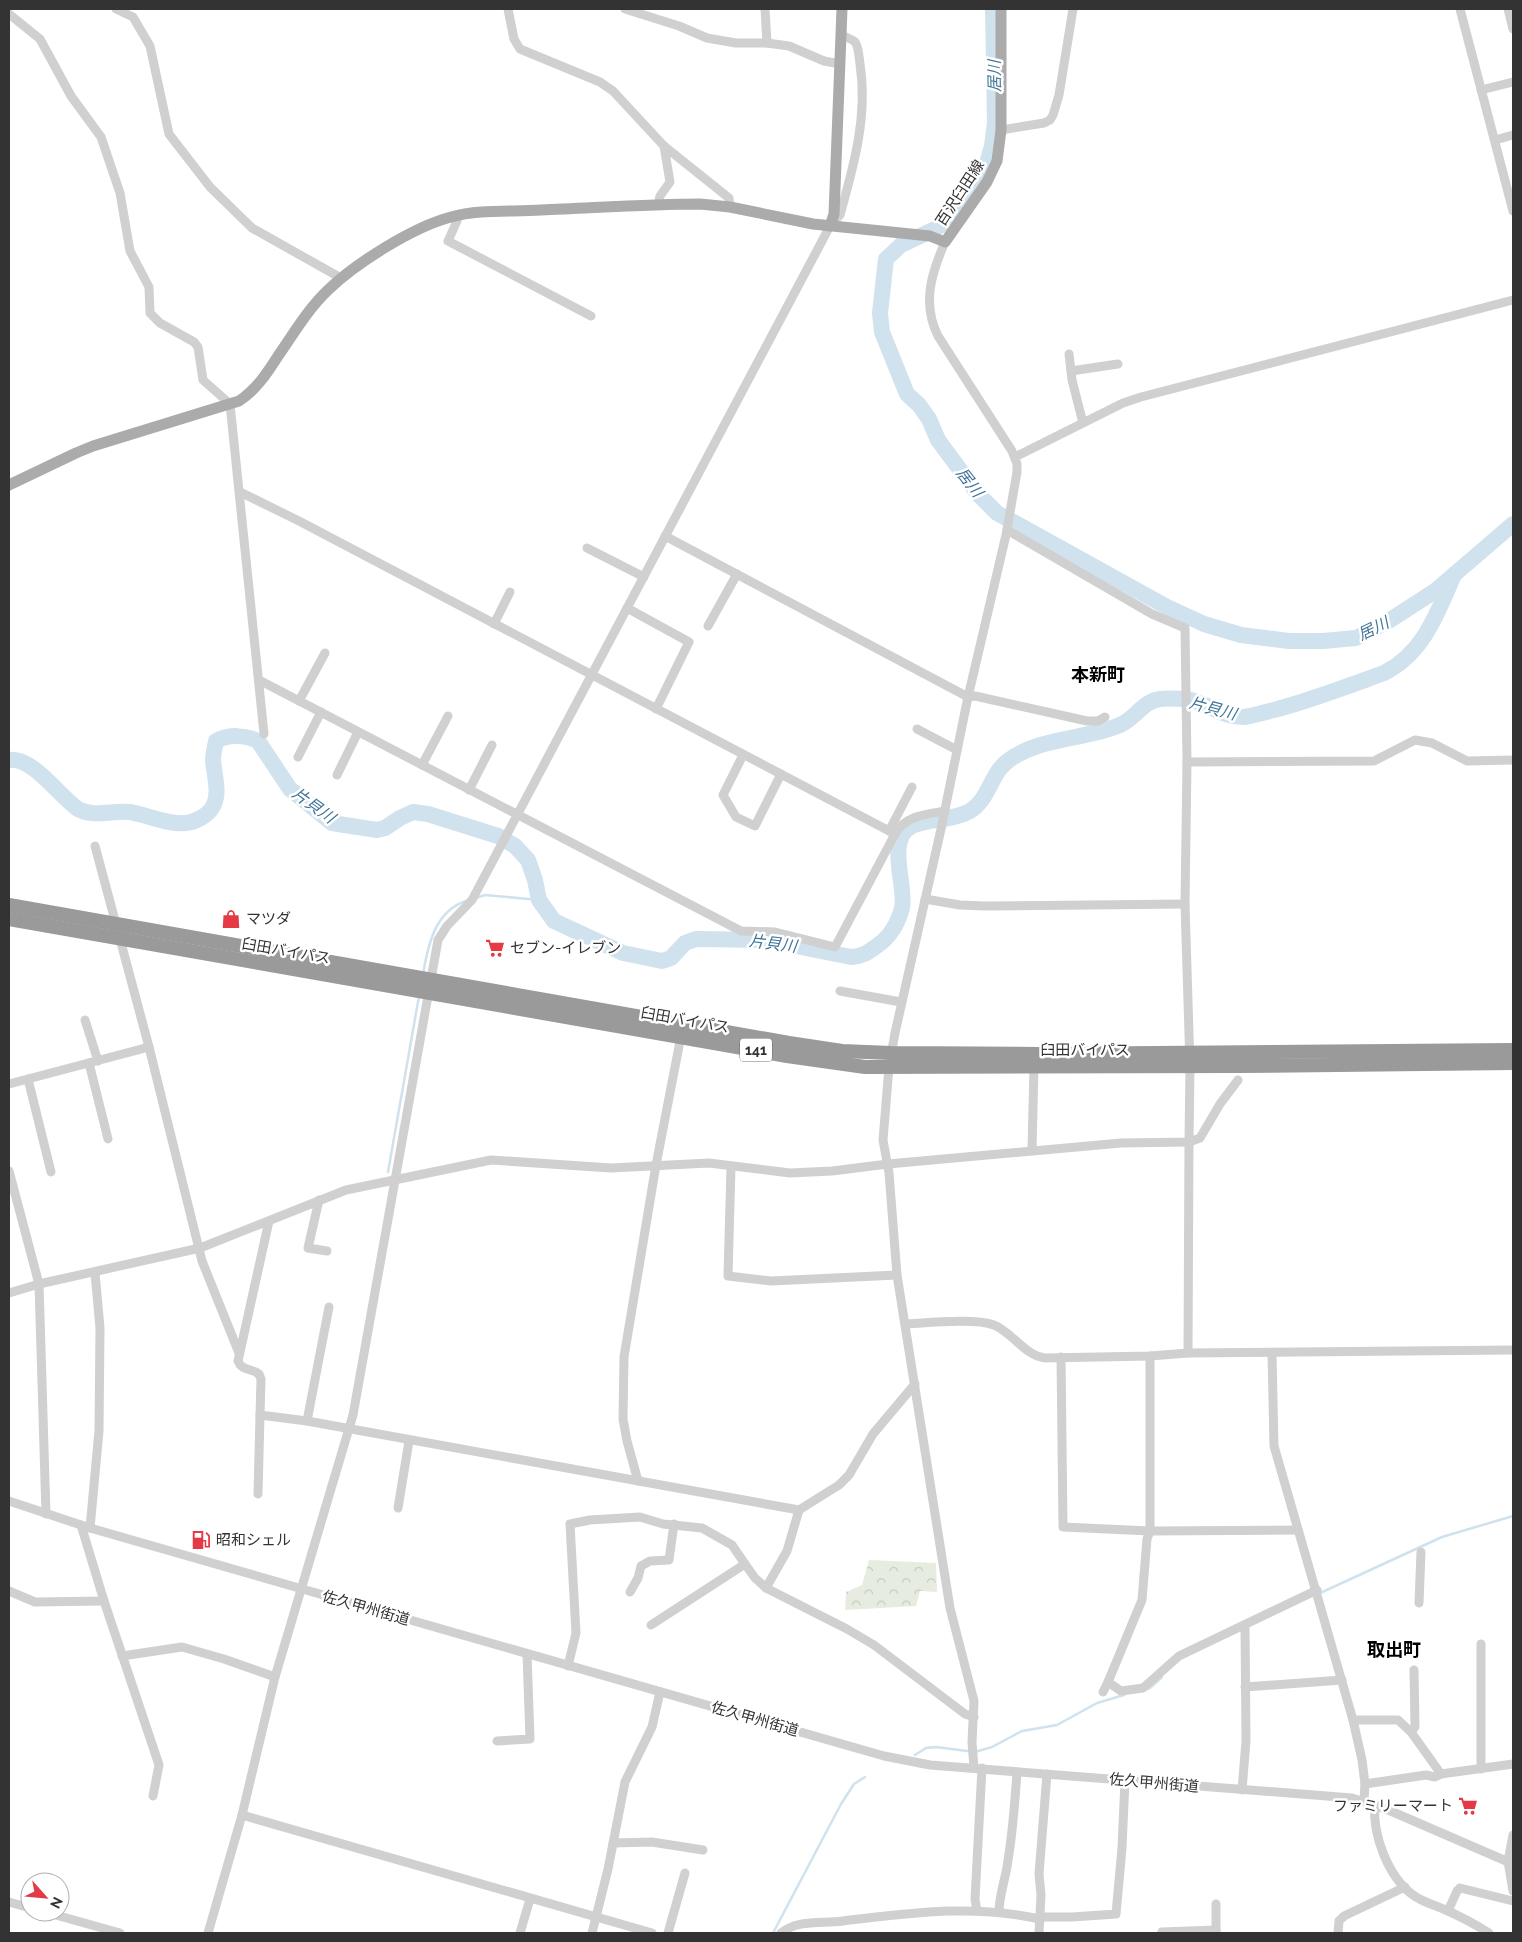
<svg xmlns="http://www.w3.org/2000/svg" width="1522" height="1942" viewBox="0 0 1522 1942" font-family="Raleway,'Noto Sans JP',sans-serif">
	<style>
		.park { fill: url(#park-crowns) }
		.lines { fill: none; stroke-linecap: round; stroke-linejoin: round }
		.stream { stroke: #cfe2ee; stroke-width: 2.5 }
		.river { stroke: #cfe2ee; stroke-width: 16 }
		.minor { stroke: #d0d0d0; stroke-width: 9 }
		.major { stroke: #ababab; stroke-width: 11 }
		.highway { stroke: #9a9a9a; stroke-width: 14 }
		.labels { text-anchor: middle; stroke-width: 5; stroke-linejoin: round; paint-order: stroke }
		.shield { fill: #fff; stroke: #707070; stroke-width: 1 }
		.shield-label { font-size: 14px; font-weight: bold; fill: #333 }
		.street-label { font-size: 15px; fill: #333; stroke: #fff }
		.poi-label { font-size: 15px; fill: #333; stroke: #fff; text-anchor: start }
		.water-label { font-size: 16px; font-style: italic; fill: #3f7597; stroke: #fff }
		.quarter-label { font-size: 18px; font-weight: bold; fill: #000; stroke: #fff }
	</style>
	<defs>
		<pattern id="park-crowns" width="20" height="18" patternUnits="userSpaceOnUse" patternTransform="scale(1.25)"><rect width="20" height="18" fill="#e6ecdf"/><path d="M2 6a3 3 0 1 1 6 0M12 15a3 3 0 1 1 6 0" fill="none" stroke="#c6cbc0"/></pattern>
	</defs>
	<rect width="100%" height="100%" fill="#fff"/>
	<polygon class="park" points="869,1560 936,1563 937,1592 920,1591 916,1606 845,1610 846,1592 862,1585"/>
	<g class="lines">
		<g class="stream">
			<polyline points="476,898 485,895 539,900"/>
			<path d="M 423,974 C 428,945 435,911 466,901"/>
			<polyline points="388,1172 419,996"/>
			<polyline points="1318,1594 1442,1537 1513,1516"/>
			<polyline points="1147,1689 1150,1688 1162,1677"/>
			<polyline points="915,1755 926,1748 936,1747 975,1752 992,1747 1022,1731 1057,1725 1097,1703 1124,1695"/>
			<polyline points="773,1933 841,1804 854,1784 865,1777"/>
		</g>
		<g class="river">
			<polyline points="993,9 995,123 992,146 986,167 967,198 951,218 935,229 901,245 886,259 880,313 882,332 907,394 919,405 929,419 938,440 978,494 997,513 1167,607 1204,624 1241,635 1289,641 1323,641 1356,638 1387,622 1435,591 1513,524"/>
			<path d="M 9,760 C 32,756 60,797 78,809 C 94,818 113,810 130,812 C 148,815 168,825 186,823 C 195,822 207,816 212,808 C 221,795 214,775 213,760 C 213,754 215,747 216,741 C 229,734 245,735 258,741 L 290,789 L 332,823 L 377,830 L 385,828 L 400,818 L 413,812 L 428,814 L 498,836 L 515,846 L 528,860 L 535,880 L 539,900 L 554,921 L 623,953 L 662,961 L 671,958 L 685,943 L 696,939 L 766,940 L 851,957 C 864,956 868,952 878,945 C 891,936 898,923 902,908 C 907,887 885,839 912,826 C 931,818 952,821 970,811 C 989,800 991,772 1009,760 C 1041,737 1084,740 1120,725 C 1135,719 1143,701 1160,699 C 1169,698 1182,699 1191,700 C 1209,704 1224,718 1244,717 C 1254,716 1264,712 1274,710 C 1312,700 1348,686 1384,673 C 1424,653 1437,613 1454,575"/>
		</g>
		<g class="minor">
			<polyline points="116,9 133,17 150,46 169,134 210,187 252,228 341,278"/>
			<polyline points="508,9 514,39 520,49 600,82 613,91 664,146 729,198 730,207"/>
			<polyline points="625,9 679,26 707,38 736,43 767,43 789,46 824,61 840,64"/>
			<polyline points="765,9 767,43"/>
			<polyline points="1460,9 1513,211"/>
			<polyline points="1508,9 1513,29"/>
			<polyline points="9,14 40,39 71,96 101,137 120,193 130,251 149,287 150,313 160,323 194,342 198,347 203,380 230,404 264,734"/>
			<polyline points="1481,90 1513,82"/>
			<polyline points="1001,130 1044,123 1050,120 1053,115 1059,95 1073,9"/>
			<polyline points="1495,140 1513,135"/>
			<polyline points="658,205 660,196 670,182 664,146"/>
			<polyline points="458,215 457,221 448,241 591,316"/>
			<path d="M 833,217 L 838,217 L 840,215 C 854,165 868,116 860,64 C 859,58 859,47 855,42 C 852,39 845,37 841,35"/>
			<path d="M 945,242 C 931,274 922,304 938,336 L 1012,451 L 1017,464 L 1017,472 L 1006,535 L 968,697 L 941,829 L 895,1033 L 889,1067 L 883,1140 L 889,1173 L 897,1275 L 950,1608 L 974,1701 L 972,1742 L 974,1768"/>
			<polyline points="1069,354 1072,380 1083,423"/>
			<polyline points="1071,371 1118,364"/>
			<polyline points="1015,457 1123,403 1141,397 1513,300"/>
			<path d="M 240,492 L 299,521 L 895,834 C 905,816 926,814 945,811"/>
			<polyline points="1007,530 1152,614 1185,628 1187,762 1185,904 1190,1066 1189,1142 1188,1353"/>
			<polyline points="665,536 968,697 975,696 1087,721 1098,721 1105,717"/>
			<polyline points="587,548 644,577"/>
			<polyline points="627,608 689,642 656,709"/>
			<polyline points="494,624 510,592"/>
			<polyline points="708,626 737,574"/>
			<polyline points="259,680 741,931 775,932 835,947 895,834"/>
			<polyline points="299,701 325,653"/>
			<polyline points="917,729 957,750"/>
			<polyline points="743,755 723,795 736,817 755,826 781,774"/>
			<polyline points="298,757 321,712"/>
			<polyline points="1187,762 1374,761 1415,740 1432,743 1467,761 1513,760"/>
			<polyline points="422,765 448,716"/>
			<polyline points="337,775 358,732"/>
			<polyline points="469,790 492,745"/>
			<polyline points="889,831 912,787"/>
			<polyline points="95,846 149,1047 202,1261 239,1353"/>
			<polyline points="925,899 960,905 984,906 1185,904"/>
			<polyline points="840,991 901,1002"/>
			<polyline points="85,1020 98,1061"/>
			<polyline points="89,1063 108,1139"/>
			<polyline points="28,1079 51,1172"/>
			<polyline points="9,1084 149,1047"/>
			<polyline points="1032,1150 1034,1066"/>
			<polyline points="731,1167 728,1276 771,1281 897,1275"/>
			<polyline points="9,1171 39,1284 46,1514"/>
			<polyline points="319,1200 308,1248 327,1251"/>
			<path d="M 269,1221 L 238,1361 C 242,1371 251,1368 259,1374 L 261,1379 L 260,1415 L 307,1421 L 799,1510"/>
			<polyline points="9,1293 39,1284 200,1248 346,1190 491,1160 611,1168 709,1163 790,1173 832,1171 888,1164 1121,1143 1189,1142 1200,1138 1220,1104 1238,1080"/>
			<path d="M 905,1324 C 926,1323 975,1318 994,1325 C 1012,1332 1025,1356 1045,1358 L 1150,1356 L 1188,1353 L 1513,1350"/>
			<polyline points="1272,1354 1274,1446 1353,1720 1362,1760 1365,1784 1364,1800"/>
			<polyline points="1150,1356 1150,1531 1147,1539 1142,1600 1108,1682 1121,1691 1143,1688 1179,1656 1317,1590"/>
			<polyline points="1061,1357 1063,1527 1150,1531 1298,1530"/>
			<polyline points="915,1384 873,1434 849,1475 839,1485 799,1510 787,1551 766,1588 847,1629 874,1645 965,1714 974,1717"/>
			<polyline points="307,1421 329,1307"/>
			<polyline points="638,1481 627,1441 623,1419 624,1357 656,1165 681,1036"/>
			<polyline points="258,1494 260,1415"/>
			<polyline points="9,1501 90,1528 884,1756 930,1765 1352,1798 1386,1809 1513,1864"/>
			<polyline points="398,1508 409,1441"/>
			<polyline points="81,1525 104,1601 155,1753 159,1765 153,1796"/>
			<polyline points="90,1528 99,1431 100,1328 95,1273"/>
			<polyline points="9,1591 35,1602 104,1601"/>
			<polyline points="630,1592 638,1578 641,1566 650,1561 669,1560 674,1524"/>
			<polyline points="1419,1603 1421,1552"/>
			<polyline points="651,1625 745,1564 755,1578 766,1588"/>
			<polyline points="122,1656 182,1647 224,1659 275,1677"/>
			<polyline points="568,1666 576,1633 570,1524 590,1520 640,1517 663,1524 702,1528 732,1545 745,1564"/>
			<polyline points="1245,1687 1342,1680"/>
			<polyline points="1103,1692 1108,1682"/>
			<polyline points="1353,1720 1398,1720 1411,1732 1441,1774 1513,1764"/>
			<polyline points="1411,1732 1415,1727 1414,1670"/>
			<polyline points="497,1741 530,1739 527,1654"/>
			<polyline points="1481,1769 1481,1644"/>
			<polyline points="1365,1784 1426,1775 1435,1777 1441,1774"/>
			<polyline points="1242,1790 1246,1741 1245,1625"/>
			<path d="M 1375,1804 C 1372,1834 1388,1877 1413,1895 C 1421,1901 1431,1904 1441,1908 C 1458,1915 1473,1923 1489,1933"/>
			<polyline points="242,1815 652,1933"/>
			<polyline points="1513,1835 1508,1861 1513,1891"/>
			<polyline points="613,1843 652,1842 703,1850"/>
			<polyline points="9,1902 30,1908"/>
			<polyline points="1216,1904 1216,1930"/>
			<polyline points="977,1911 975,1899 982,1768"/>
			<polyline points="1448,1911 1457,1891 1460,1888 1513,1901"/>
			<polyline points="45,1912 120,1933"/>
			<path d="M 999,1912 C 999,1895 1006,1878 1008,1860 C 1013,1831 1015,1801 1017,1772"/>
			<polyline points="208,1933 242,1815 275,1677 353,1415 438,940 447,926 472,900 830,226"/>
			<polyline points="520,1933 530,1899"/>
			<polyline points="592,1933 608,1869 625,1782 652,1727 660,1692"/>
			<polyline points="668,1933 685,1873"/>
			<path d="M 781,1933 C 798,1919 822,1924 843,1921 C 912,1913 971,1904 1040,1919 L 1044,1917 L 1072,1917 L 1116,1914 L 1122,1848 L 1125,1780"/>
			<polyline points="1039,1933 1041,1895 1039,1874 1047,1774"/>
			<polyline points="1162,1933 1162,1932 1216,1930 1216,1933"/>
			<polyline points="1338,1933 1339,1921 1344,1916 1405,1887"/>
		</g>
		<g class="major">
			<polyline points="830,226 834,214 842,9"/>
			<path d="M 9,485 L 76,453 L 93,446 L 239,401 C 257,389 267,373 278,356 C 294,333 308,309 328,290 C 356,263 413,227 451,217 C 479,209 512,212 541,210 C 594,208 647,204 700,204 L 730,207 L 813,224 L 930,236 L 945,242 L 987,182 L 997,161 L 1001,130 L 1001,9"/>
		</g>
		<g class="highway">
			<polyline points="9,905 789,1043 842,1051 891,1053 1040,1054 1513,1050"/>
			<polyline points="9,919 787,1056 865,1067 1241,1066 1513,1063"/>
		</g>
	</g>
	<defs>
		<g id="shop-bare" transform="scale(1.5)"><path d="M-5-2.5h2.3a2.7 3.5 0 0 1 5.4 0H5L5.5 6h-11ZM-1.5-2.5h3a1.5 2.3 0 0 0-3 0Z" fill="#e63946" stroke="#fff" stroke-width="2.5" paint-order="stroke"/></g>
		<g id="supermarket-bare" transform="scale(1.5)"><path d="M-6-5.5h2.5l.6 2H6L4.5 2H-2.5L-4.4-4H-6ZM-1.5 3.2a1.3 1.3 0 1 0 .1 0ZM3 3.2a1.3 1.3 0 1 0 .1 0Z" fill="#e63946" stroke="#fff" stroke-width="2.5" paint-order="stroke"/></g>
		<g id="fuel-bare" transform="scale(1.5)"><path d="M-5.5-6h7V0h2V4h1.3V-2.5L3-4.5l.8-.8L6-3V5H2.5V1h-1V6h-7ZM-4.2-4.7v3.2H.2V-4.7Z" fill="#e63946" stroke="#fff" stroke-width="2.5" paint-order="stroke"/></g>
	</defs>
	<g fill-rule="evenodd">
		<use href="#shop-bare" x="231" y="919"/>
		<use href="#supermarket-bare" x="495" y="948"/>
		<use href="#fuel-bare" x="201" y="1540"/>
		<use href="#supermarket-bare" x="1468" y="1806"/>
	</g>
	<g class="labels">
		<rect class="shield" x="740" y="1038.5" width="32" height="23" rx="4"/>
		<g class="shield-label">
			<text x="756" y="1055">141</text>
		</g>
		<g class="street-label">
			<text transform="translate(960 193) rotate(-57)" y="5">百沢臼田線</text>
			<text transform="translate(286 951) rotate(10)" y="5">臼田バイパス</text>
			<text transform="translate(685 1020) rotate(10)" y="5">臼田バイパス</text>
			<text x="1085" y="1055">臼田バイパス</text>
			<text transform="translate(366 1608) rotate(16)" y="5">佐久甲州街道</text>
			<text transform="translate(755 1719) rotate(16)" y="5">佐久甲州街道</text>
			<text transform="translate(1154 1783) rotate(5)" y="5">佐久甲州街道</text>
		</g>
		<g class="poi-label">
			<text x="246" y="924">マツダ</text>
			<text x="510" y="953">セブン-イレブン</text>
			<text x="216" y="1545">昭和シェル</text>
			<text x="1453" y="1811" text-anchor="end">ファミリーマート</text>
		</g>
		<g class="water-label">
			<text transform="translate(994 76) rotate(-91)" y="6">居川</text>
			<text transform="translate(970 482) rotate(52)" y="6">居川</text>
			<text transform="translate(1373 628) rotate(-26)" y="6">居川</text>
			<text transform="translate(1213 708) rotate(15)" y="6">片貝川</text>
			<text transform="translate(314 805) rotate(36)" y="6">片貝川</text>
			<text transform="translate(773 943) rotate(7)" y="6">片貝川</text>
		</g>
		<g class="quarter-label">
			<text x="1098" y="681">本新町</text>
			<text x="1394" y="1656">取出町</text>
		</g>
	</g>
	<rect width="1522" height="1942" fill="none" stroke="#333333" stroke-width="20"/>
	<g transform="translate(45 1897) rotate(117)"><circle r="24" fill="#ffffff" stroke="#adadad"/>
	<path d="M0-4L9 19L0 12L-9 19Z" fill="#e63946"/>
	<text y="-8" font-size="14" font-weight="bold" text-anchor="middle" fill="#333333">N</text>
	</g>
</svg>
